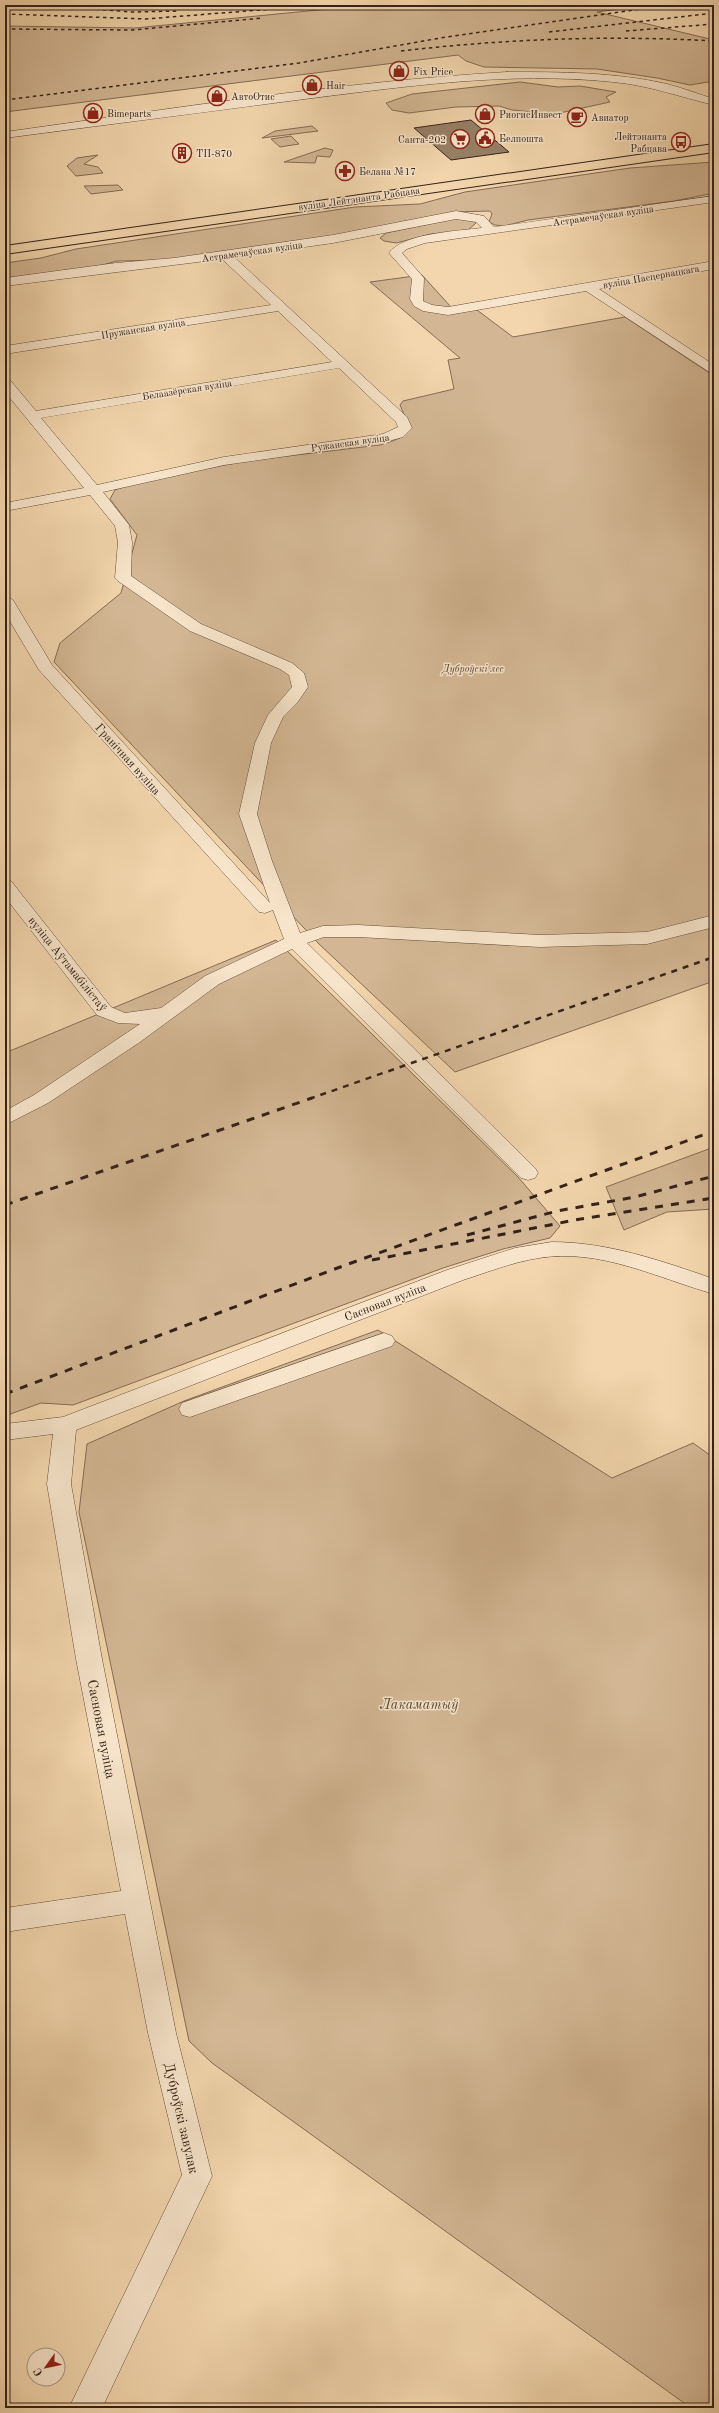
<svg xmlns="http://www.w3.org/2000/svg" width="719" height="2413" viewBox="0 0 719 2413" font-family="'Old Standard TT',serif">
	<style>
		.green { fill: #d3b794; stroke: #846c57 }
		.building { fill: #978066; stroke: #34221a }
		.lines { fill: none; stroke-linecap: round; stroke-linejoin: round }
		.street-casing { stroke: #644f3f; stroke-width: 1 }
		.highway-casing { stroke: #34221a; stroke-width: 2 }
		.street { fill: #f7e4ca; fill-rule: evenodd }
		.highway { fill: #f3d6ad; fill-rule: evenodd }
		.rail-far2 { stroke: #34221a; stroke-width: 1.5; stroke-dasharray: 3.5 3.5; stroke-linecap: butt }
		.rail-far1 { stroke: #34221a; stroke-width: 2.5; stroke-dasharray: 6 6; stroke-linecap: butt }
		.rail { stroke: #34221a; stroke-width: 3; stroke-dasharray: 8 8; stroke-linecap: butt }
		.labels { text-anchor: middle; stroke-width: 3; stroke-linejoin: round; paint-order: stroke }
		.far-poi-label { font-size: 10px; fill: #34221a; stroke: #f7e4ca; text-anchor: start }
		.far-street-label { font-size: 10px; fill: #34221a; stroke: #f7e4ca }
		.far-park-label { font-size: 10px; font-style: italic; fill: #5c4738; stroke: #f7e4ca }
		.street-label { font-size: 12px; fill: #34221a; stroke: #f7e4ca }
		.near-park-label { font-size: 14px; font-style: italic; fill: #5c4738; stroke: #f7e4ca }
		.near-street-label { font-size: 14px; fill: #34221a; stroke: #f7e4ca }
	</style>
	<rect width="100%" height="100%" fill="#f3d6ad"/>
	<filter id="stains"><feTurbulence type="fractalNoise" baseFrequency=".005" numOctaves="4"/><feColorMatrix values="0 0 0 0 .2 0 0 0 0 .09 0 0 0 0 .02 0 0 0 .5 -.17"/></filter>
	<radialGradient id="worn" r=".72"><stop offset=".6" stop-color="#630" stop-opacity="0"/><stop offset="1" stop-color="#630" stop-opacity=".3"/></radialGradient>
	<g class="green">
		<polygon points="369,5 653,5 597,12 714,40 714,81 690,85 657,78 597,69 484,67 466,61 458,55 5,112 5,26 135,28"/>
		<polygon points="520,82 558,87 580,86 616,92 606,97 610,102 555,114 512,110 499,106 456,107 409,113 392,110 386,103 412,94"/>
		<polygon points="312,126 318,131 262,138 275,131"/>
		<polygon points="291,136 299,144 280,147 271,139"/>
		<polygon points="325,148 333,150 330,157 317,156 315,163 284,162"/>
		<polygon points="98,155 84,164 98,167 103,173 76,176 67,166 77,158"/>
		<polygon points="714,162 714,193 674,201 528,220 504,226 495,225 489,222 492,214 490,211 454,212 343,235 165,260 117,261 80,271 5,278 5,263 41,258 76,249 355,207 420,204 465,192 630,168"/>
		<polygon points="118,185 123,190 91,194 84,186"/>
		<polygon points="461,217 477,222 467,231 431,234 396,243 384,241 380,238 386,233"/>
		<path d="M 422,275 L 451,307 L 469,304 L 513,337 L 625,317 L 714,376 L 714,981 L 455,1072 L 319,944 L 54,662 L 60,643 L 121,593 L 137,535 L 110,499 L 115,490 L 141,481 L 246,461 L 380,445 C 392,441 404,439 410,428 L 400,405 L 403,401 L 454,389 L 448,360 L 460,358 L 370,282 Z"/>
		<polygon points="276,940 518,1177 560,1226 550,1238 503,1249 443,1268 73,1405 41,1403 5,1416 5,1053"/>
		<polygon points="714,1147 714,1209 667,1212 624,1230 606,1187"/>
		<polygon points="378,1330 612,1478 693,1443 714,1458 714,2408 691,2408 212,2063 189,2041 79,1512 87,1444 184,1401"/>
	</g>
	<polygon class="building" points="471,120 509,152 451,160 414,128"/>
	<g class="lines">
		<g class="street-casing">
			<g id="street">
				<path d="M 507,72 C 561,72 614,72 667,84 C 683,88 698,94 714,99 L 714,105 C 680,97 648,85 613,82 C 507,71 402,87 297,100 C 200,113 102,125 5,138 L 5,132 C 171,109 339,82 507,72 Z"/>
				<path d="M 714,196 L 714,202 L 425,243 L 407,249 L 402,253 L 424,278 L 423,301 L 432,305 L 448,307 L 714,261 L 714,269 L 599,289 L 714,365 L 714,375 L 586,291 L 448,315 L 423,311 L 414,306 L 410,299 L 412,279 L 389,253 C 403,233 459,231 482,228 L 476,222 L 456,219 L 333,243 L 234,257 L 407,417 L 412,428 L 403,437 L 385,442 L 224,465 L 103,492 L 129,525 L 132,542 L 131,576 L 201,624 L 292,663 L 304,673 L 308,687 L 297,703 L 283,717 L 271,743 L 257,814 L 272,861 L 300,933 L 323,926 L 358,925 L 540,935 L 647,932 L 714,915 L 714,927 L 647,944 L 540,947 L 358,937 L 324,937 L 307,943 L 535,1168 L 538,1173 L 535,1178 L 528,1180 L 521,1178 L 292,949 L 219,984 L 140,1042 L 48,1103 L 5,1125 L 5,1111 L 34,1095 L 140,1024 L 118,1023 L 97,1015 L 5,897 L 5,880 L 11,881 L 111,1007 L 125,1013 L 161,1008 L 205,976 L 284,939 L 273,910 L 265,913 L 259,912 L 39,670 L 5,613 L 5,595 L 13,600 L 52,665 L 270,903 L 239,814 L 255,743 L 268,715 L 292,687 L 289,675 L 280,669 L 190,631 L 118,581 L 115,578 L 118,542 L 115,526 L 90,495 L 5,511 L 5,503 L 84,488 L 5,392 L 5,379 L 10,380 L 36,411 L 332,362 L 278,311 L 5,354 L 5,346 L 271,305 L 222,259 L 5,286 L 5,278 L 116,263 L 174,258 L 333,235 L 456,211 L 484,216 L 494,227 ZM 339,368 L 396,422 L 398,427 L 383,434 L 224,457 L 97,485 L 41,418 Z"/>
				<path d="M 552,1242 C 608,1242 662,1261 714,1279 L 714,1294 C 657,1278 600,1248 539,1258 C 513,1262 488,1272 463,1280 L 76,1430 L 71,1484 L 102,1659 L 176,2033 L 212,2176 L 102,2408 L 69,2408 L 182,2175 L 148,2033 L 125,1914 L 5,1932 L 5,1908 L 121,1891 L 76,1659 L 47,1484 L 53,1434 L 5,1440 L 5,1424 L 63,1417 L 447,1270 L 515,1248 Z"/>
				<polygon points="384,1333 392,1336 395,1341 392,1346 190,1417 182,1415 179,1409 182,1403"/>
			</g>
		</g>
		<g class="highway-casing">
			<polygon id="highway" points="714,144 714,152 5,254 5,246"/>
		</g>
		<use href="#street" class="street"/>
		<use href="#highway" class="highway"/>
		<g class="rail-far2">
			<polyline points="40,5 132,12 179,11"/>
			<polyline points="5,14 145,19 324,5"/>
			<polyline points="5,29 132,30 263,18"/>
			<polyline points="626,31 714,24"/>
			<polyline points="549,32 714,13"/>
			<path d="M 401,51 C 505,39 609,35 714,41"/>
			<polyline points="5,100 299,63 446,37 669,5"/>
		</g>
		<polyline class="rail-far1" points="309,1099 714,957"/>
		<g class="rail">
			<polyline points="5,1205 312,1098"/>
			<polyline points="467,1235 557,1211 635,1197 714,1176"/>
			<polyline points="372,1260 575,1220 714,1198"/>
			<polyline points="5,1394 332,1270 714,1131"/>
		</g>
	</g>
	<defs>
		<g id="shop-ring" transform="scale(1)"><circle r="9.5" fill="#f7e4ca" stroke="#8f2418" stroke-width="1.5"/><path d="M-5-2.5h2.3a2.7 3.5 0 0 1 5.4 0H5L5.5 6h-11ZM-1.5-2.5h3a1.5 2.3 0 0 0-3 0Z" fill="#8f2418"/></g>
		<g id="cafe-ring" transform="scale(1)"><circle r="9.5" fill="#f7e4ca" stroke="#8f2418" stroke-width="1.5"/><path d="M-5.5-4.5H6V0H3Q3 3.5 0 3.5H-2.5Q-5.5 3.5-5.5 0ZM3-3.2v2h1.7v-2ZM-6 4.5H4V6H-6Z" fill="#8f2418"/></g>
		<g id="civic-ring" transform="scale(1)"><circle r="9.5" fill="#f7e4ca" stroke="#8f2418" stroke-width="1.5"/><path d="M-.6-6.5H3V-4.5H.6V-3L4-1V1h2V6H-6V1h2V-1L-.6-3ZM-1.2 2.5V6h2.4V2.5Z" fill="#8f2418"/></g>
		<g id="supermarket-ring" transform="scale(1)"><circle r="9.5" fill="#f7e4ca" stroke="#8f2418" stroke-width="1.5"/><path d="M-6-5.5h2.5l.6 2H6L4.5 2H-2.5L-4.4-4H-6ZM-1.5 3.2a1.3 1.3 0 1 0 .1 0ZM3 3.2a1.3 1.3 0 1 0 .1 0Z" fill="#8f2418"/></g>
		<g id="bus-ring" transform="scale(1)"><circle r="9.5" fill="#f7e4ca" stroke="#8f2418" stroke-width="1.5"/><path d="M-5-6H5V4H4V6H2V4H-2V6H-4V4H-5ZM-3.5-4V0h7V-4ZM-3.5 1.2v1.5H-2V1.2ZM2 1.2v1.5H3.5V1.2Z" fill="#8f2418"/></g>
		<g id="building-ring" transform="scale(1)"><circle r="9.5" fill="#f7e4ca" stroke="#8f2418" stroke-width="1.5"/><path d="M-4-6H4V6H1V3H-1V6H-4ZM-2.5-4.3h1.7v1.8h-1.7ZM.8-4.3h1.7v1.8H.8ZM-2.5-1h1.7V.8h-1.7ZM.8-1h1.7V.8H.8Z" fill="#8f2418"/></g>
		<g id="pharmacy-ring" transform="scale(1)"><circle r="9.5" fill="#f7e4ca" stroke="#8f2418" stroke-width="1.5"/><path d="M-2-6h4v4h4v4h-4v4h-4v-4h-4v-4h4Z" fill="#8f2418"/></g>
	</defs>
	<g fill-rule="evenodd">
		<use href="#shop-ring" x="399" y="71"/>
		<use href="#shop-ring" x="312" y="85"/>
		<use href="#shop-ring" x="217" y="96"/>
		<use href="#shop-ring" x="93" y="113"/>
		<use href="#shop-ring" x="485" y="114"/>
		<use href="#cafe-ring" x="577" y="117"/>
		<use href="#civic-ring" x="485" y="138"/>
		<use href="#supermarket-ring" x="460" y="139"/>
		<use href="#bus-ring" x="681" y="142"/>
		<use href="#building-ring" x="182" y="153"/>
		<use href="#pharmacy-ring" x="345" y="171"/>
	</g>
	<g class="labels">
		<g class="far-poi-label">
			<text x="413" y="75">Fix Price</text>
			<text x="326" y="89">Hair</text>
			<text x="231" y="100">АвтоОтис</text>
			<text x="107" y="117">Bimeparts</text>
			<text x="499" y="118">РиогисИнвест</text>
			<text x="591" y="121">Авиатор</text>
			<text x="667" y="140" text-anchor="end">Лейтэнанта<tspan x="667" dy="12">Рабцава</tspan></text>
			<text x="499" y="142">Белпошта</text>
			<text x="446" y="143" text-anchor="end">Санта-202</text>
			<text x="196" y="157">ТП-870</text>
			<text x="359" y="175">Белана №17</text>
		</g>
		<g class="far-street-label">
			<text transform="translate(359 198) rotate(-8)" y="4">вуліца Лейтэнанта Рабцава</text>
			<text transform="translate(603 215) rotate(-8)" y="4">Астрамечаўская вуліца</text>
			<text transform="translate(252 251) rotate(-8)" y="4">Астрамечаўская вуліца</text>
			<text transform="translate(651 276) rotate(-10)" y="4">вуліца Пасцернацкага</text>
			<text transform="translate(143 328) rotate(-9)" y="4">Пружанская вуліца</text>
			<text transform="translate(187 389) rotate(-9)" y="4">Белаазёрская вуліца</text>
			<text transform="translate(350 442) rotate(-8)" y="4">Ружанская вуліца</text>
		</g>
		<g class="far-park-label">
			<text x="473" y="672">Дуброўскі лес</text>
		</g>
		<g class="street-label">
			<text transform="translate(128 759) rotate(48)" y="4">Гранічная вуліца</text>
			<text transform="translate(68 964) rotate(51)" y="4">вуліца Аўтамабілістаў</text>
			<text transform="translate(385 1302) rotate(-21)" y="4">Сасновая вуліца</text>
		</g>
		<g class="near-park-label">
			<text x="419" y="1709">Лакаматыў</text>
		</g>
		<g class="near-street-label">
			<text transform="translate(102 1729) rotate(79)" y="5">Сасновая вуліца</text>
			<text transform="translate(182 2118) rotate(77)" y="5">Дуброўскі завулак</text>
		</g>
	</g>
	<rect width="719" height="2413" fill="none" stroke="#f3d6ad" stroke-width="20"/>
	<rect x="6" y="6" width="707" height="2401" fill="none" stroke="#34221a" stroke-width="2"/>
	<rect x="10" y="10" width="699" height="2393" fill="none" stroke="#34221a"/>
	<g transform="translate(46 2367) rotate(237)"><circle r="19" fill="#f7e4ca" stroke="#a99684"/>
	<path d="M0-3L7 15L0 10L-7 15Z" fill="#8f2418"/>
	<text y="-6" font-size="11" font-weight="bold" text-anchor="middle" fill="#34221a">С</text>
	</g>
	<rect width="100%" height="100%" filter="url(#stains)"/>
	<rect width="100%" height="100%" fill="url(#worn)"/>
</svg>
